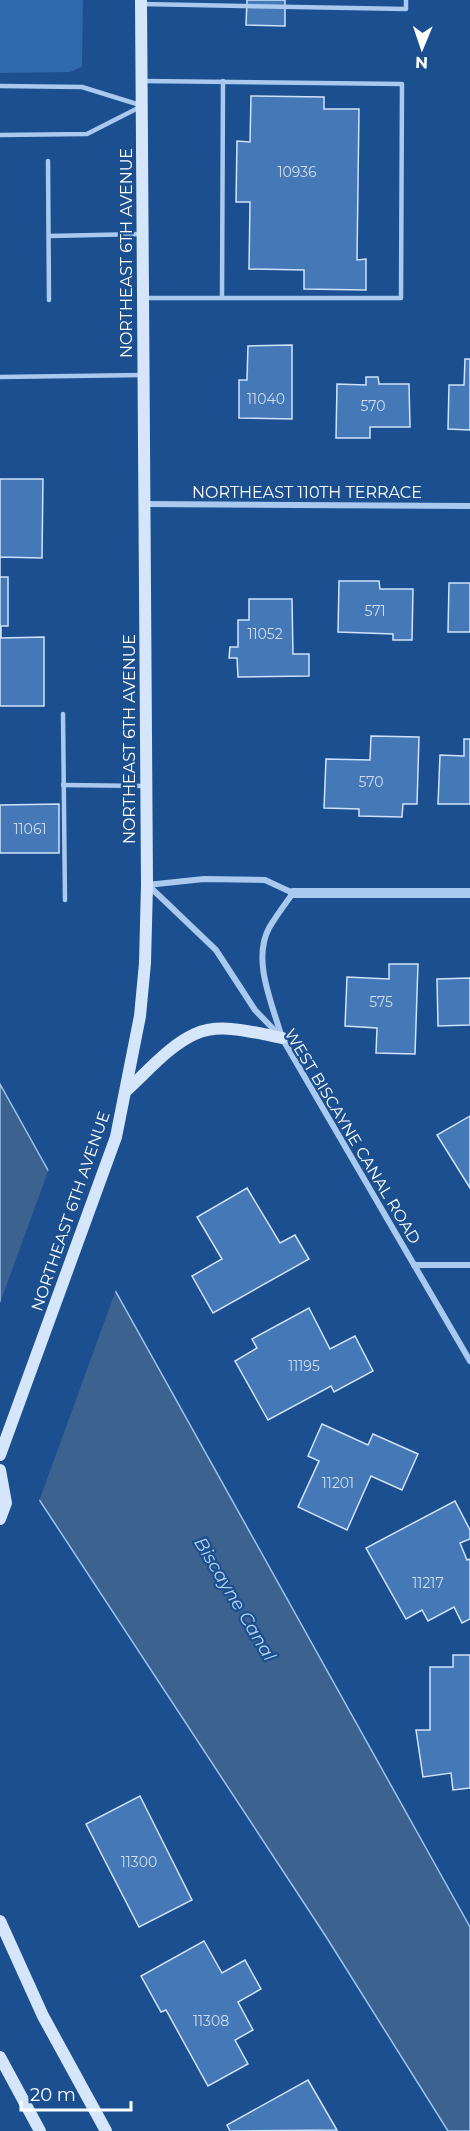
<svg xmlns="http://www.w3.org/2000/svg" width="470" height="2131" viewBox="0 0 470 2131" font-family="Montserrat,sans-serif">
	<style>
		.green { fill: #2e69ad }
		.water { fill: #3c6290; stroke: #9cc4f0; stroke-width: 1.5 }
		.pier { fill: #1b4f8f }
		.building { fill: #4478b7; stroke: #cfe3fa; stroke-width: 1.5 }
		.lines { fill: none; stroke-linecap: round; stroke-linejoin: round }
		.service { stroke: #a9c9ee; stroke-width: 4.5 }
		.minor { stroke: #a9c9ee; stroke-width: 6 }
		.tertiary { stroke: #a9c9ee; stroke-width: 10 }
		.secondary { stroke: #d6e6fa; stroke-width: 12 }
		.labels { text-anchor: middle; stroke-width: 4.5; stroke-linejoin: round; paint-order: stroke }
		.number-label { font-size: 14px; fill: #d0dded }
		.street-label { font-size: 16px; fill: #fff; stroke: #1b4f8f }
		.water-label { font-size: 18px; font-style: italic; fill: #b5d3f5; stroke: #1b4f8f }
	</style>
	<rect width="100%" height="100%" fill="#1b4f8f"/>
	<polygon class="green" points="0,0 83,0 82,67 70,72 0,73"/>
	<polygon class="water" points="0,1084 470,1927 470,2131 448,2131 325,1935 0,1440"/>
	<polygon class="pier" points="50,1166 117,1287 38,1504 0,1445 0,1303"/>
	<g class="building">
		<polygon points="247,0 285,0 285,26 246,25"/>
		<polygon points="251,96 324,97 324,109 359,109 357,260 366,259 366,290 304,289 304,270 249,269 250,202 236,202 237,141 250,142"/>
		<polygon points="292,345 292,419 239,418 239,380 247,380 248,346"/>
		<polygon points="465,359 470,359 470,430 448,429 449,385 464,385"/>
		<polygon points="366,377 378,377 379,384 409,384 410,427 370,427 370,438 336,438 337,384 366,385"/>
		<polygon points="0,479 43,479 42,558 0,557 0,577 8,577 8,626 1,626 1,638 44,637 44,706 0,706"/>
		<polygon points="339,581 379,581 380,589 413,589 412,640 393,640 393,634 338,632"/>
		<polygon points="449,583 470,583 470,632 448,632"/>
		<polygon points="249,599 292,599 293,654 309,654 309,676 238,677 237,658 229,658 230,647 238,647 238,620 249,620"/>
		<polygon points="371,736 419,737 417,804 403,804 402,817 359,816 359,809 324,808 326,759 370,760"/>
		<polygon points="464,739 470,739 470,804 438,804 440,755 464,756"/>
		<polygon points="59,804 59,853 0,853 0,805"/>
		<polygon points="389,964 418,964 415,1054 376,1053 377,1028 345,1026 347,977 389,979"/>
		<polygon points="470,978 470,1025 438,1026 437,979"/>
		<polygon points="470,1116 470,1188 437,1135"/>
		<polygon points="247,1188 280,1243 295,1235 309,1259 213,1313 192,1276 222,1259 197,1217"/>
		<polygon points="309,1308 330,1349 355,1336 373,1371 334,1392 331,1386 268,1420 235,1361 257,1348 252,1339"/>
		<polygon points="322,1424 368,1445 373,1434 418,1454 402,1490 371,1476 347,1530 298,1507 319,1461 308,1456"/>
		<polygon points="455,1501 470,1530 470,1539 460,1543 467,1560 470,1559 470,1619 462,1623 454,1607 428,1621 422,1610 406,1619 366,1548"/>
		<polygon points="453,1655 470,1655 470,1788 453,1790 451,1773 423,1777 416,1730 430,1730 430,1667 453,1667"/>
		<polygon points="140,1796 192,1900 139,1927 86,1824"/>
		<polygon points="204,1941 222,1973 245,1960 261,1989 238,2002 253,2030 235,2040 248,2064 208,2086 166,2010 161,2012 141,1976"/>
		<polygon points="308,2080 337,2130 230,2131 227,2125"/>
	</g>
	<g class="lines">
		<g class="service">
			<polyline points="141,4 406,9 406,0"/>
			<polyline points="142,81 402,84 401,298 143,298"/>
			<polyline points="0,86 82,87 140,105"/>
			<polyline points="0,135 87,134 140,107"/>
			<polyline points="48,161 49,300"/>
			<polyline points="49,236 142,234"/>
			<polyline points="222,298 223,81"/>
			<polyline points="0,377 143,375"/>
			<polyline points="63,714 65,900"/>
			<polyline points="63,785 145,786"/>
		</g>
		<g class="minor">
			<polyline points="144,504 470,506"/>
			<path d="M 147,885 L 204,879 L 265,880 L 293,893 C 285,904 276,916 269,928 C 252,960 272,1003 281,1035"/>
			<polyline points="148,885 216,950 255,1010 282,1038 470,1361"/>
			<polyline points="414,1265 470,1265"/>
		</g>
		<polyline class="tertiary" points="293,893 470,893"/>
		<g class="secondary">
			<path d="M 127,1090 C 148,1071 170,1045 195,1034 C 221,1022 256,1033 282,1038"/>
			<polyline points="0,1455 116,1137 140,1016 145,963 147,885 141,0"/>
			<polyline points="0,1470 6,1503 0,1519"/>
			<polyline points="0,1921 43,2016 106,2131"/>
			<polyline points="0,2057 40,2131"/>
		</g>
	</g>
	<g class="labels">
		<g class="number-label">
			<text x="297" y="177">10936</text>
			<text x="266" y="404">11040</text>
			<text x="373" y="411">570</text>
			<text x="375" y="616">571</text>
			<text x="265" y="639">11052</text>
			<text x="371" y="787">570</text>
			<text x="30" y="834">11061</text>
			<text x="381" y="1007">575</text>
			<text x="304" y="1371">11195</text>
			<text x="338" y="1488">11201</text>
			<text x="428" y="1588">11217</text>
			<text x="139" y="1867">11300</text>
			<text x="211" y="2026">11308</text>
		</g>
		<g class="street-label">
			<text transform="translate(126 253) rotate(-90)" y="6">NORTHEAST 6TH AVENUE</text>
			<text x="307" y="498">NORTHEAST 110TH TERRACE</text>
			<text transform="translate(129 739) rotate(-90)" y="6">NORTHEAST 6TH AVENUE</text>
			<text transform="translate(353 1136) rotate(59)" y="6">WEST BISCAYNE CANAL ROAD</text>
			<text transform="translate(70 1211) rotate(-71)" y="6">NORTHEAST 6TH AVENUE</text>
		</g>
		<g class="water-label">
			<text transform="translate(235 1599) rotate(59)" y="6">Biscayne Canal</text>
		</g>
	</g>
	<g transform="translate(422 48) rotate(182)" stroke="#1b4f8f" stroke-width="4.5" paint-order="stroke">
	<path d="M0-4.5L10 22L0 15L-10 22Z" fill="#ffffff"/>
	<text y="-9" font-size="16" font-weight="bold" text-anchor="middle" fill="#ffffff">N</text>
	</g>
	<path d="M21 2101v9h110v-9" fill="none" stroke="#ffffff" stroke-width="3"/>
	<text x="30" y="2101" font-size="18" fill="#ffffff" stroke="#1b4f8f" stroke-width="4.5" paint-order="stroke">20 m</text>
</svg>
